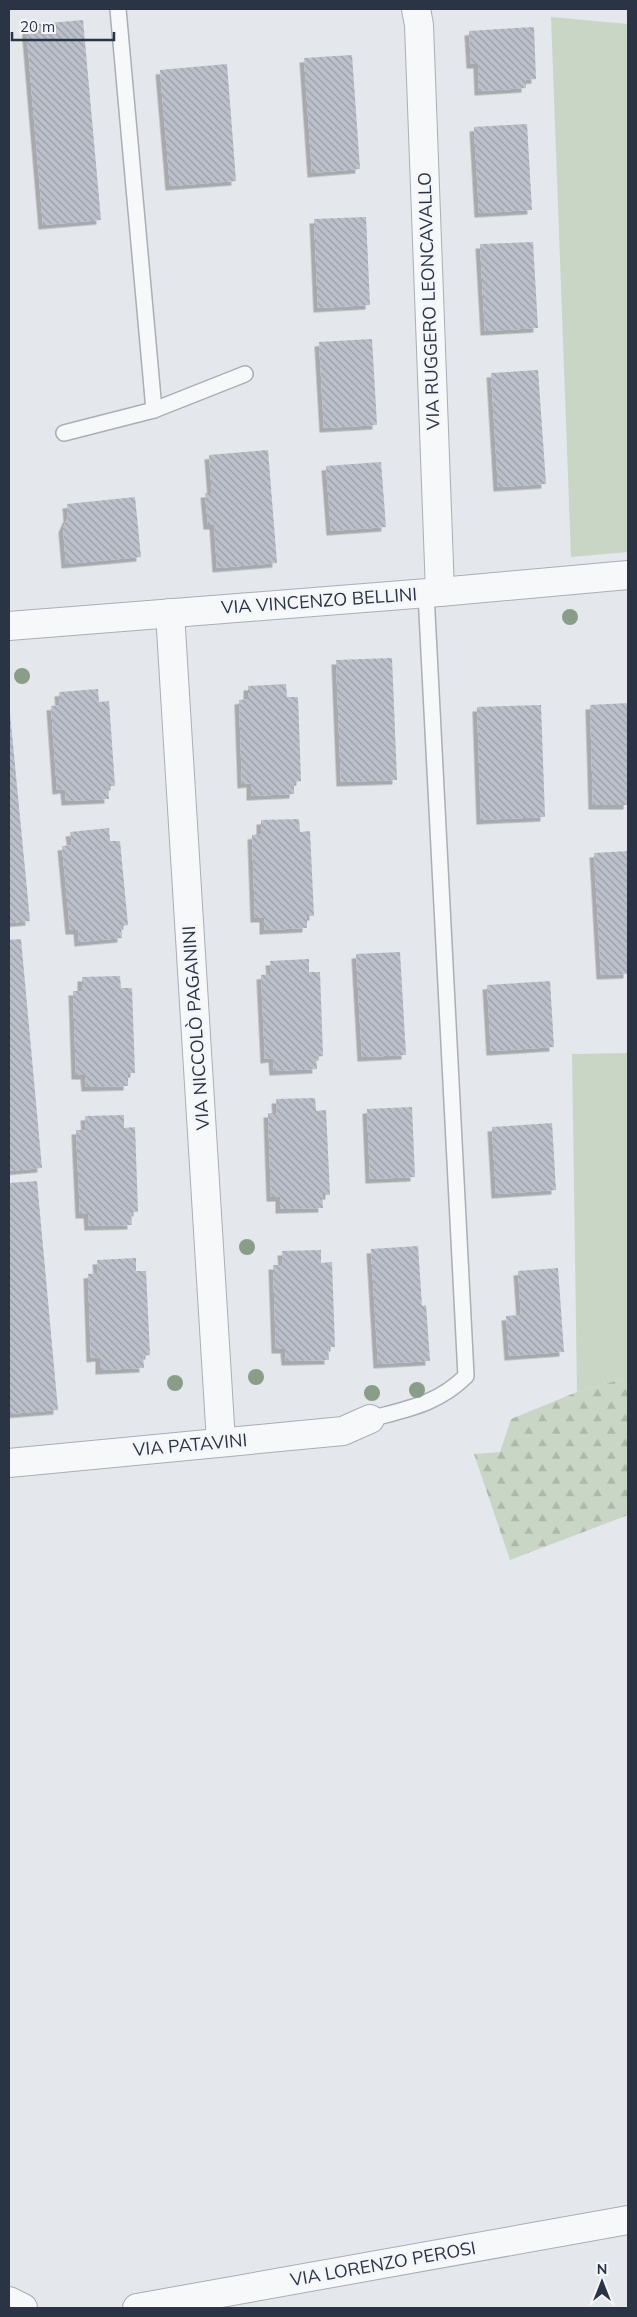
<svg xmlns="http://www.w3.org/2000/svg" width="637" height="2317" viewBox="0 0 637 2317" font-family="Mulish,sans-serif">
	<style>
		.forest { fill: url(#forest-firs) }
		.green { fill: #c9d6c5 }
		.building { fill: url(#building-back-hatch); filter: url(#shadow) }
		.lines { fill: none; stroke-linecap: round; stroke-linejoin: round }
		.lane-casing { stroke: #a9aeb7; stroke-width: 18 }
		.street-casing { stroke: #a9aeb7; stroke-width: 30 }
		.lane { stroke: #f7f8fa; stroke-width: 15 }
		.street { stroke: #f7f8fa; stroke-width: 28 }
		.tree { fill: #899d89 }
		.labels { text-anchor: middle; stroke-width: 5; stroke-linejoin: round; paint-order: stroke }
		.street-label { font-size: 18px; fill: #2b3445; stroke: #f4f6f9 }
	</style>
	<defs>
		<pattern id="forest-firs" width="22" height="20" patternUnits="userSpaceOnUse" patternTransform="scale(1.25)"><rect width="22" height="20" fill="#c9d6c5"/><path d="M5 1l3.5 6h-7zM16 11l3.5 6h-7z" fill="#adb8ab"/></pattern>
		<pattern id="building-back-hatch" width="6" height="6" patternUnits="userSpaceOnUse" patternTransform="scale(1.25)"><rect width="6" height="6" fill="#bbc0ca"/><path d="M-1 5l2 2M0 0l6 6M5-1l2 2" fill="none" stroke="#989da6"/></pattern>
		<filter id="shadow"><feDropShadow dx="-4.5" dy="4.5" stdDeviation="0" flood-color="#0004"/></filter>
	</defs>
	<rect width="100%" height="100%" fill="#e4e7ec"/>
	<polygon class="forest" points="628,1377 628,1515 510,1560 474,1454 500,1452 511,1419 577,1392"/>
	<g class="green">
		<polygon points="551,17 628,24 628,552 571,557"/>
		<polygon points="628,1053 628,1377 577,1392 572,1054"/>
	</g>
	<g class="building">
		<polygon points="83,20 101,220 43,225 26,25"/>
		<polygon points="534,27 536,79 526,80 526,88 479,91 478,64 471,64 469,31"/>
		<polygon points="352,55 360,169 312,173 304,58"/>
		<polygon points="227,64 236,181 170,186 160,70"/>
		<polygon points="527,124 532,210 479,213 474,127"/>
		<polygon points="366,217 370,305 318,308 314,219"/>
		<polygon points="533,242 538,328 485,331 480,244"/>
		<polygon points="372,339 377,425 324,428 319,342"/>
		<polygon points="538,370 546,484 498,487 491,373"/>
		<polygon points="268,450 277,563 217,568 214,525 208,525 205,493 212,493 209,455"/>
		<polygon points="381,462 386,527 331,531 326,466"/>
		<polygon points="135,497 141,557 66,564 63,528 68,517 67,504"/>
		<polygon points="392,658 397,780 341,782 336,660"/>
		<polygon points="286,684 287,697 298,697 301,781 294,782 294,794 251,796 251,783 242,784 239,700 248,699 248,686"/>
		<polygon points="98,689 99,702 109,701 115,786 108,786 109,799 66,801 65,789 57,790 51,706 60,705 59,692"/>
		<polygon points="9,703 30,921 9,923"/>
		<polygon points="628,703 628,805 593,805 590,705"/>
		<polygon points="541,705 545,817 481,820 477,707"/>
		<polygon points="299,819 300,832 310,831 314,916 307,916 307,928 264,930 264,918 255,918 252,835 261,834 261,820"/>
		<polygon points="109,828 110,841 120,841 128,925 121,926 122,938 79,942 78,930 70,930 62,846 72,845 70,832"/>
		<polygon points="628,851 628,974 601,975 594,853"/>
		<polygon points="21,939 42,1168 9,1171 9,940"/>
		<polygon points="400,952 406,1055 362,1057 356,954"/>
		<polygon points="309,959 309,972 320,972 323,1056 316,1057 317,1069 274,1071 273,1058 265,1059 261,975 271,974 270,961"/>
		<polygon points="120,976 121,988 132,988 135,1073 128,1073 128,1086 86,1087 85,1075 76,1075 73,991 82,991 82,977"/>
		<polygon points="550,981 554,1047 491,1051 487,985"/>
		<polygon points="315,1098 316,1111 326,1110 330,1195 322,1195 323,1208 280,1209 280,1197 271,1197 268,1113 277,1113 276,1099"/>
		<polygon points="412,1107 415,1177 370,1179 367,1109"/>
		<polygon points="124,1115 124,1128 135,1127 138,1212 131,1212 132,1225 89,1226 88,1214 80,1214 76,1130 86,1130 85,1116"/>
		<polygon points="552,1123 556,1190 496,1194 492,1127"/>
		<polygon points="37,1181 58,1410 9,1414 9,1183"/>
		<polygon points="418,1246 422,1306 426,1305 430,1361 378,1364 371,1249"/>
		<polygon points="321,1250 321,1263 332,1262 335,1347 328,1347 329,1360 286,1361 285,1349 276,1349 273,1265 283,1265 282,1251"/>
		<polygon points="136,1258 136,1271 146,1271 150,1355 143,1356 144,1368 100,1370 100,1357 91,1358 88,1274 98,1273 97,1260"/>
		<polygon points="558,1268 564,1352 509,1356 506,1316 521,1315 518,1271"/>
	</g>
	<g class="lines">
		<g class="lane-casing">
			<g id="lane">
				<polyline points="118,9 154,410"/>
				<polyline points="64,433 154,410 245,374"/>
				<path d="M 370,1419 C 407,1409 438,1404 466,1376 L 426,593"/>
			</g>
		</g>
		<g class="street-casing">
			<g id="street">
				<polyline points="416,9 419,25 440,592"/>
				<polyline points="170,613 221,1442"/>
				<polyline points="9,626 440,592 628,575"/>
				<polyline points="9,1463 343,1431 370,1419"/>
				<polyline points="9,2301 23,2308"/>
				<polyline points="137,2308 628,2220"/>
			</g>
		</g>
		<use href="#lane" class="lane"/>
		<use href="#street" class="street"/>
	</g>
	<g class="tree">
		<circle cx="570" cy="617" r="8"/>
		<circle cx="22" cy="676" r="8"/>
		<circle cx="247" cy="1247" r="8"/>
		<circle cx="256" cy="1377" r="8"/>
		<circle cx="175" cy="1383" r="8"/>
		<circle cx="417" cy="1390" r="8"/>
		<circle cx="372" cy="1393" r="8"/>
	</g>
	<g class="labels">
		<g class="street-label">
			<text transform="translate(429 301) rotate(-92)" y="6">VIA RUGGERO LEONCAVALLO</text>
			<text transform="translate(319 601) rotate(-4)" y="6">VIA VINCENZO BELLINI</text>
			<text transform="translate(196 1028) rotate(-94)" y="6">VIA NICCOLÒ PAGANINI</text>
			<text transform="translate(190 1445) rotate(-5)" y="6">VIA PATAVINI</text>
			<text transform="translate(383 2264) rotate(-10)" y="6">VIA LORENZO PEROSI</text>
		</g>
	</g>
	<rect width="637" height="2317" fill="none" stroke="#2b3445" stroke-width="20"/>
	<g transform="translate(602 2282)" stroke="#f4f6f9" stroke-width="4" paint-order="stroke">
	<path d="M0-4L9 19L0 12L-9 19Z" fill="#2b3445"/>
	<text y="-8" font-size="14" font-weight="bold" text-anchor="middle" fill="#2b3445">N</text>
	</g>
	<path d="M12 32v8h102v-8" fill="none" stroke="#2b3445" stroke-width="2.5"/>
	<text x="20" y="32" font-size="15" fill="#2b3445" stroke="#f4f6f9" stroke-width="4" paint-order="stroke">20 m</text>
</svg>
